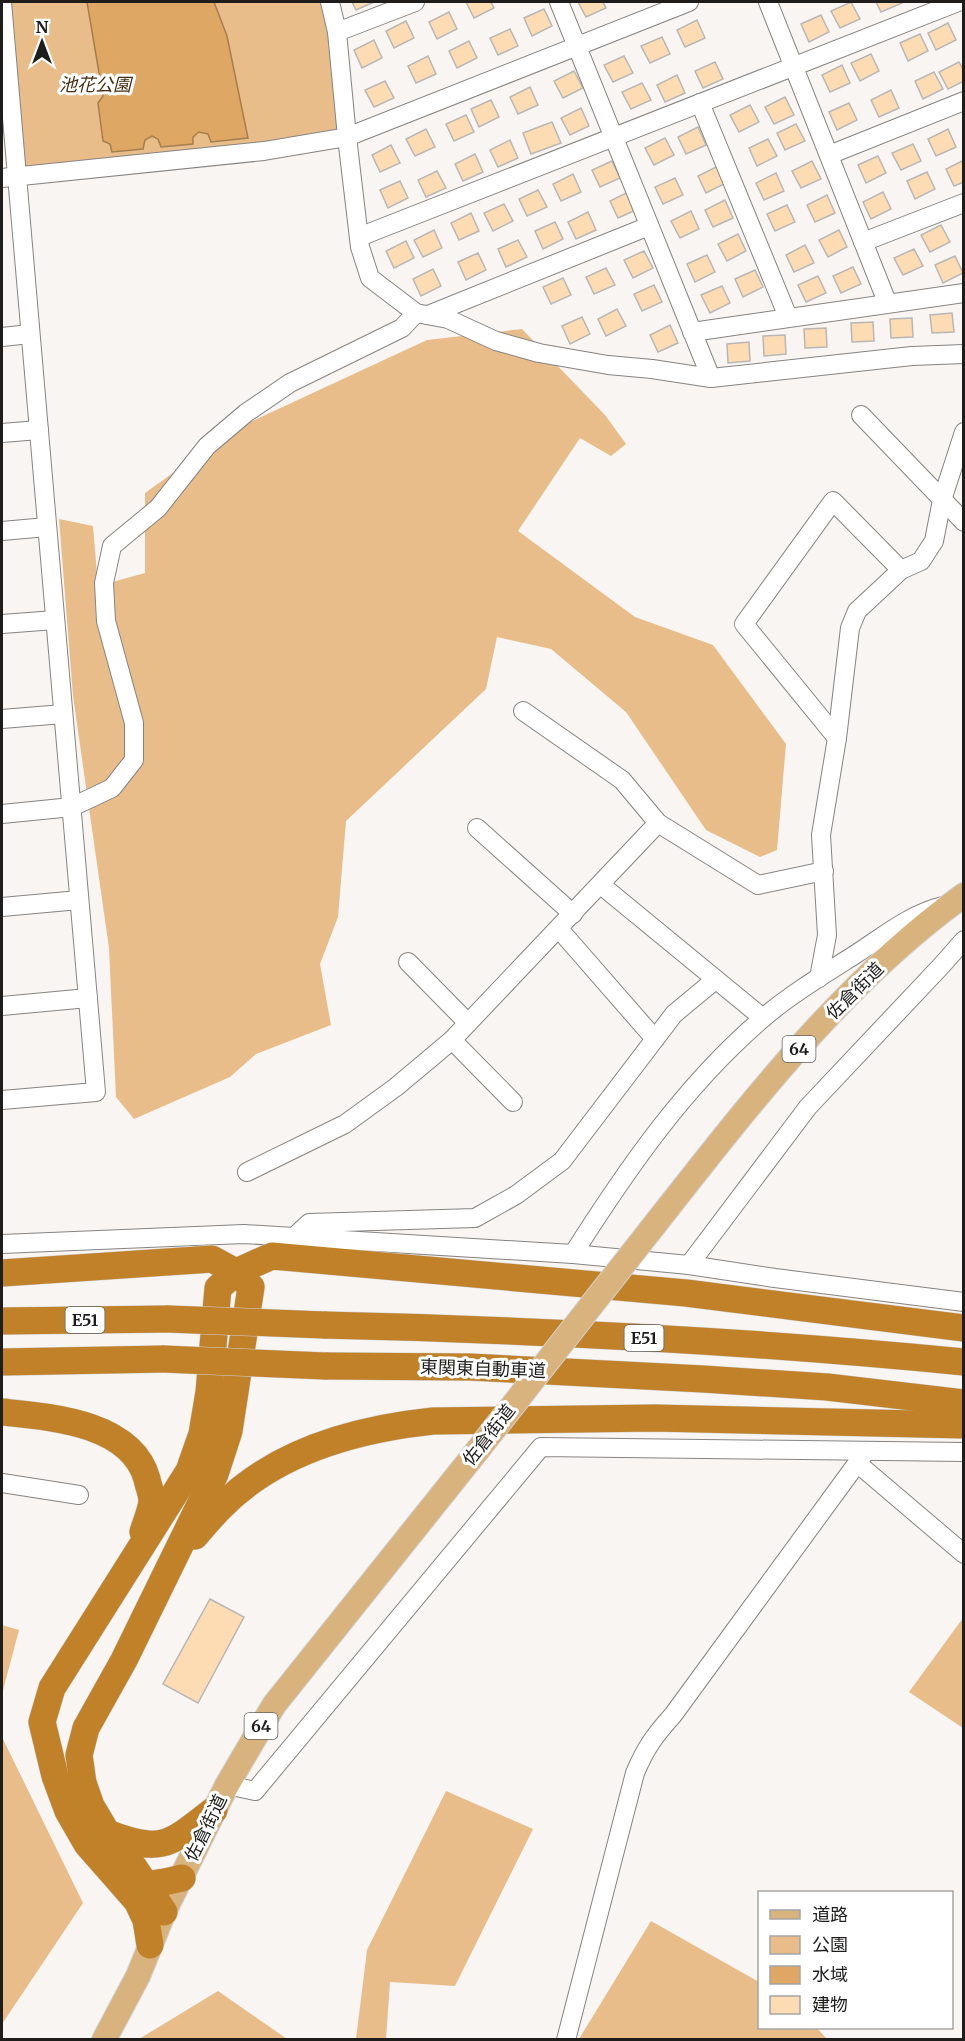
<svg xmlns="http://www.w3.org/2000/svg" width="965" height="2041" viewBox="0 0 965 2041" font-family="Merriweather,'Noto Sans JP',serif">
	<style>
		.green { fill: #e8bd8a }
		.water { fill: #dea763; stroke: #a47e4e; stroke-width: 1.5 }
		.building { fill: #fddbb3; stroke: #b9b7b5; stroke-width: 1.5 }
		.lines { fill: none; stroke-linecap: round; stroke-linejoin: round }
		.minor-casing { stroke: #868482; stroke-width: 20 }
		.major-casing { stroke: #d2d2d2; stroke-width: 26 }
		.highway-casing { stroke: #d2d2d2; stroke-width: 28 }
		.minor { stroke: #fff; stroke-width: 18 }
		.major { stroke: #d9b37e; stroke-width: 24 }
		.highway { stroke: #c08128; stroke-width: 27 }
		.major-bridge-casing { stroke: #d2d2d2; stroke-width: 26; stroke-linecap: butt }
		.highway-bridge-casing { stroke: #d2d2d2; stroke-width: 28; stroke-linecap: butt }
		.major-bridge { stroke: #d9b37e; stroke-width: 24 }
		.highway-bridge { stroke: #c08128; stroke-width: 27 }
		.labels { text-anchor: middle; stroke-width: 6; stroke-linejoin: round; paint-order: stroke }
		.shield { fill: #fff; stroke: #626160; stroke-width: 1.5 }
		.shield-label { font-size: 16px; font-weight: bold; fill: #1e1d1c }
		.park-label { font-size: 18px; font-style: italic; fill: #452e10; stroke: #fff }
		.street-label { font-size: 18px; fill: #1e1d1c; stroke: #fff }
	</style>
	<rect width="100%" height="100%" fill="#f8f5f3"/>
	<g class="green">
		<polygon points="2,2 330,2 347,137 17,176"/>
		<polygon points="522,329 605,415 626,444 611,456 580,438 518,531 635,617 713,645 786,744 777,850 760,857 706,830 626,712 551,649 497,637 486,689 346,821 338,917 320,964 331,1025 256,1054 230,1077 134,1119 116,1097 109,948 73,696 59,519 93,526 98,586 145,573 145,493 233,430 427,340"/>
		<polygon points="963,1618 963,1728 909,1692"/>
		<polygon points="2,1625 19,1630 2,1694"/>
		<polygon points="2,1737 83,1903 2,2024"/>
		<polygon points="446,1791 533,1829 455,1986 390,1982 386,2039 356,2039 367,1950"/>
		<polygon points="651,1921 759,1982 760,2028 817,2028 827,2039 579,2039"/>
		<polygon points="218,1991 287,2039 139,2039"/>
	</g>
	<polygon class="water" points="87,2 214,2 227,36 248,138 211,142 208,134 199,132 193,137 193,144 161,147 158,139 152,136 145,140 143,149 112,152 110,144 103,141 98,103 103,96"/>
	<g class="building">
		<polygon points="352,2 374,2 356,10"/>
		<polygon points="466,2 491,2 494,8 474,18"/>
		<polygon points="578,2 603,2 606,8 586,17"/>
		<polygon points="851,2 860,19 840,28 831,11"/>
		<polygon points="876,2 901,2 902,3 881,12"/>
		<polygon points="544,9 552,26 532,36 524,18"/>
		<polygon points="449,12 457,29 437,39 429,22"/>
		<polygon points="821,15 829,32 809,42 801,24"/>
		<polygon points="697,20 705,38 685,47 677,30"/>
		<polygon points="406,21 414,38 394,48 386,31"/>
		<polygon points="948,23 956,40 936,50 928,33"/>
		<polygon points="510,29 518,46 498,55 490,38"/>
		<polygon points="920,34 928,51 908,61 900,43"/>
		<polygon points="662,37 670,54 650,63 641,46"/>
		<polygon points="374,40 382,58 362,68 354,50"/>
		<polygon points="469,41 477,58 457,68 449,51"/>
		<polygon points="871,54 879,71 860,81 851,63"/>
		<polygon points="428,56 436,74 416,83 408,66"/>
		<polygon points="624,56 633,73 613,82 604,65"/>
		<polygon points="715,62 723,79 703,88 695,71"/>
		<polygon points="959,62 964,71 964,81 948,89 939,72"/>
		<polygon points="842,65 850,83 830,92 822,75"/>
		<polygon points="574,71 583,88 563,98 554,81"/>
		<polygon points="934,72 943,89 923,99 915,81"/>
		<polygon points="677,75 685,93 665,102 657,85"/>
		<polygon points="385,81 394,98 374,107 365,90"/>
		<polygon points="642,83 651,100 631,109 622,92"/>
		<polygon points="530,87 538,105 518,114 510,97"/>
		<polygon points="891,90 899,108 879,117 871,100"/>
		<polygon points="785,97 794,115 774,124 765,107"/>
		<polygon points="491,100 499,117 479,127 471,109"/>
		<polygon points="849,103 857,120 837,130 829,112"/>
		<polygon points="750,105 759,122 739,132 730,115"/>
		<polygon points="581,108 589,126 570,135 561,118"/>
		<polygon points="466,115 474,132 454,141 446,124"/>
		<polygon points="552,122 561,143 531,154 523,133"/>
		<polygon points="796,124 805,141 785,150 777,133"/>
		<polygon points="698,127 706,145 686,154 678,137"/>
		<polygon points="426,129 435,147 415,156 406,139"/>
		<polygon points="948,129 956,147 936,156 928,139"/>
		<polygon points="665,138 674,155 654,165 645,148"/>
		<polygon points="768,139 777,156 757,166 749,148"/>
		<polygon points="510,140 518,158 498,167 490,150"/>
		<polygon points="913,144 921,161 901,170 892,153"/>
		<polygon points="391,145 400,163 380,172 372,155"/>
		<polygon points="475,154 483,172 463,181 455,164"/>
		<polygon points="878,156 886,173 866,183 858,165"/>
		<polygon points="964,160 964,182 954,186 946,169"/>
		<polygon points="612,161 620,178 600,187 592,170"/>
		<polygon points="812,161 821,179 801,188 792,171"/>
		<polygon points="718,166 726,183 706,193 698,176"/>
		<polygon points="437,171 446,188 426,197 418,180"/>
		<polygon points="927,172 935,189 915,199 907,181"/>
		<polygon points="776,173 784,191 764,200 756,183"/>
		<polygon points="573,174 581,192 561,201 553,184"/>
		<polygon points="675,178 683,195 663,204 655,187"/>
		<polygon points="400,181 408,198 388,208 380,190"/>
		<polygon points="538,190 547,207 527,216 519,199"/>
		<polygon points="630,191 638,209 618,218 610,201"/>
		<polygon points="883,192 891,209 871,219 863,202"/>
		<polygon points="827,195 835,213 815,222 807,205"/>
		<polygon points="725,200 733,218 713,227 705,210"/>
		<polygon points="504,204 513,221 493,231 484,213"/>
		<polygon points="787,205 795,222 775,231 767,214"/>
		<polygon points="691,211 699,229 680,238 671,221"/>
		<polygon points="588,212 596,230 576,239 568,222"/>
		<polygon points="471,213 479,231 459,240 451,223"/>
		<polygon points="555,222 563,239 543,249 535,231"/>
		<polygon points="941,225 950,242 930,252 921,235"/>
		<polygon points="434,230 442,248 423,257 414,240"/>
		<polygon points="839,230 847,247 828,257 819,240"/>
		<polygon points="738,234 746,251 727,261 718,244"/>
		<polygon points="518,240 527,257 506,267 498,249"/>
		<polygon points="406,241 414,258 394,268 386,251"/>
		<polygon points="805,245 814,263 794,272 786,255"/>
		<polygon points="914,249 923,266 903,275 894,258"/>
		<polygon points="644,251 653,268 633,278 624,260"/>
		<polygon points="478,253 486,270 466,280 458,262"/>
		<polygon points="707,255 715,272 695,282 687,264"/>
		<polygon points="955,256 963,273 943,283 935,265"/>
		<polygon points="853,267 861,284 841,293 833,276"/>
		<polygon points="606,268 615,285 594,294 586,277"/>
		<polygon points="433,269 441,286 421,296 413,279"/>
		<polygon points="755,270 763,287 743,297 735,279"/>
		<polygon points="818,276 826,293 806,302 798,285"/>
		<polygon points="563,278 571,295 551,304 543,287"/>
		<polygon points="654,285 662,302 642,311 634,294"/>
		<polygon points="722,286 730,303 710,313 701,295"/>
		<polygon points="617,309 626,326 606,336 598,319"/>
		<polygon points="952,313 954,332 932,333 930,315"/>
		<polygon points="582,317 590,334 570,344 562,326"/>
		<polygon points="912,318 913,337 891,338 890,319"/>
		<polygon points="873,322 874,341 852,342 851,323"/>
		<polygon points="670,325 678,343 658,352 650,335"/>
		<polygon points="826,328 827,347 805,348 804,329"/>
		<polygon points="785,335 786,354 764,356 763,336"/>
		<polygon points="749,342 750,361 728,363 727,344"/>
		<polygon points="210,1599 244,1617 198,1703 163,1684"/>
	</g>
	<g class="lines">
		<g class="minor-casing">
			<g id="minor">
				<polyline points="330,2 337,32 347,137 360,247 370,278 416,313 448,319 496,341 539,353 608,365 652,369 711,378 912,356 964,354"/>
				<polyline points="559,2 711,378"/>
				<polyline points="768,2 887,302"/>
				<polyline points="337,32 415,2"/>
				<polyline points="700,103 788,317"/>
				<polyline points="829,155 964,101"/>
				<polyline points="2,178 264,151 347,137 689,2"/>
				<polyline points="359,237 958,2"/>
				<polyline points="863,242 964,203"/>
				<polyline points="428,315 649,226"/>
				<polyline points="692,332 964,293"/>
				<polyline points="2,337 30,334"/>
				<polyline points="861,415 964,522"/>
				<polyline points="2,433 39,430"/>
				<polyline points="2,531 47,527"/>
				<polyline points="2,624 55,620"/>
				<polyline points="523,711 622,780 658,823 758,885 824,871"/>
				<polyline points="2,719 63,714"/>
				<polyline points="837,738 744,624 833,501 901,570"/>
				<polyline points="2,814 72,807 112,788 134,760 134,723 106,621 104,583 112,546 158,508 207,446 246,413 290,383 402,328 416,313"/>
				<polyline points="477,828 573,914"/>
				<polyline points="601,885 763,1018"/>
				<polyline points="2,907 79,900"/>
				<polyline points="559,929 655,1039"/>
				<polyline points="408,962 468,1023"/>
				<polyline points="819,978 827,935 821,835 837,738 850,628 857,611 901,570 921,561 934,541 942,500 964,432"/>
				<polyline points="2,1006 88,998"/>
				<polyline points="452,1040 513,1102"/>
				<polyline points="2,1100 96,1092 2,2"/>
				<polyline points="247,1172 345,1124 396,1087 452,1040 658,823"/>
				<polyline points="293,1238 309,1223 475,1218 516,1195 562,1161 674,1014 715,980"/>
				<polyline points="2,1244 244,1234 573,1254 689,1265 775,1278 964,1302"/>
				<path d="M 573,1254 C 627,1169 685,1085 762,1019 C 788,996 826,973 856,954 C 884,936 910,914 943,906"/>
				<polyline points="689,1265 808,1107 942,965 964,940"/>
				<polyline points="857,1463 964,1554"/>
				<polyline points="2,1483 79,1495"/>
				<polyline points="227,1785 255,1791 541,1447 964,1452"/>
				<path d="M 566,2040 L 635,1773 C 646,1747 655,1735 673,1715 L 866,1451"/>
			</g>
		</g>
		<g class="major-casing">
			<g id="major">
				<path d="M 656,1223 C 748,1106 842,983 964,895"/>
				<polyline points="104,2040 138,1976 164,1912 227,1785 274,1705 477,1451"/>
			</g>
		</g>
		<g class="highway-casing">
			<g id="highway">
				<polyline points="2,1273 212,1259 236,1272 251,1287 229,1431 215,1474 124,1660 86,1728 79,1755 83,1783 91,1806 107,1833 127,1857 164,1912"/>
				<polyline points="2,1321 168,1319"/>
				<path d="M 324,1325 C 538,1330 751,1341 964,1362"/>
				<polyline points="2,1362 164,1359"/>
				<polyline points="325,1366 470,1367 703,1379 827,1387 964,1403"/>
				<path d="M 2,1412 C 49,1417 131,1422 147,1479 C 148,1485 152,1494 152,1501 C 151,1511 146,1522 143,1532"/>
				<path d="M 195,1536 C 203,1527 211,1517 220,1508 C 274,1452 357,1429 433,1421 L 655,1418 L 964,1425"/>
				<path d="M 107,1833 C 163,1854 169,1845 214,1810"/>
				<path d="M 130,1882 C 147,1887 165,1882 182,1878"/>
				<polyline points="150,1945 146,1920 137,1901 87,1844 68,1811 55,1776 42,1722 52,1688 189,1471 202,1434 209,1392 218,1288 236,1272 272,1256 686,1293 964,1328"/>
			</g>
		</g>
		<use href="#minor" class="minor"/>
		<use href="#major" class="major"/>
		<use href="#highway" class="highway"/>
		<g class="major-bridge-casing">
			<polyline id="major-bridge" points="477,1451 656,1223"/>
		</g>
		<g class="highway-bridge-casing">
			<g id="highway-bridge">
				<polyline points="168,1319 324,1325"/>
				<polyline points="164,1359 325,1366"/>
			</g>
		</g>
		<use href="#major-bridge" class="major-bridge"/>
		<use href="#highway-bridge" class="highway-bridge"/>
	</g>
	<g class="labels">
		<g class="shield">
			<rect x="782.5" y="1036" width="33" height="26" rx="4.5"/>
			<rect x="65.5" y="1307" width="39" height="26" rx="4.5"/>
			<rect x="624.5" y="1325" width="39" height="26" rx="4.5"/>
			<rect x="244.5" y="1713" width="33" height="26" rx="4.5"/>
		</g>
		<g class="shield-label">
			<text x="799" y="1055">64</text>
			<text x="85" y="1326">E51</text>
			<text x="644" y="1344">E51</text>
			<text x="261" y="1732">64</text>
		</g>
		<g class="park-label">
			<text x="95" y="91">池花公園</text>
		</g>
		<g class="street-label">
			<text transform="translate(855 991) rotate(-45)" y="6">佐倉街道</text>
			<text transform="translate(483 1369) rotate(2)" y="6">東関東自動車道</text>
			<text transform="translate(489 1435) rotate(-52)" y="6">佐倉街道</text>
			<text transform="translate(206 1828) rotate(-64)" y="6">佐倉街道</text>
		</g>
	</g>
	<rect width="965" height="2041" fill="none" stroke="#1e1d1c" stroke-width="6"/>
	<rect x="758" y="1891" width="195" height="138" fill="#ffffff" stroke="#a5a5a4" stroke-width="1.5"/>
	<rect x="770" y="1910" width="30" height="9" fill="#d9b37e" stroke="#a5a5a4" stroke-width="1.5"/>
	<text x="812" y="1921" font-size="18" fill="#1e1d1c">道路</text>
	<rect x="770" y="1936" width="30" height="18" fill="#e8bd8a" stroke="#a5a5a4" stroke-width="1.5"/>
	<text x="812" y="1951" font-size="18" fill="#1e1d1c">公園</text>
	<rect x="770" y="1966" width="30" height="18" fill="#dea763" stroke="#a5a5a4" stroke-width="1.5"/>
	<text x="812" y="1981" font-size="18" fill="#1e1d1c">水域</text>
	<rect x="770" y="1996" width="30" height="18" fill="#fddbb3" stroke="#a5a5a4" stroke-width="1.5"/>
	<text x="812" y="2011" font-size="18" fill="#1e1d1c">建物</text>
	<g transform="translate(42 42)" stroke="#ffffff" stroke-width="4.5" paint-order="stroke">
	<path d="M0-4.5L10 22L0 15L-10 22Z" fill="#1e1d1c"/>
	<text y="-9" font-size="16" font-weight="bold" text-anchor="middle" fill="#1e1d1c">N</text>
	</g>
</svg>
